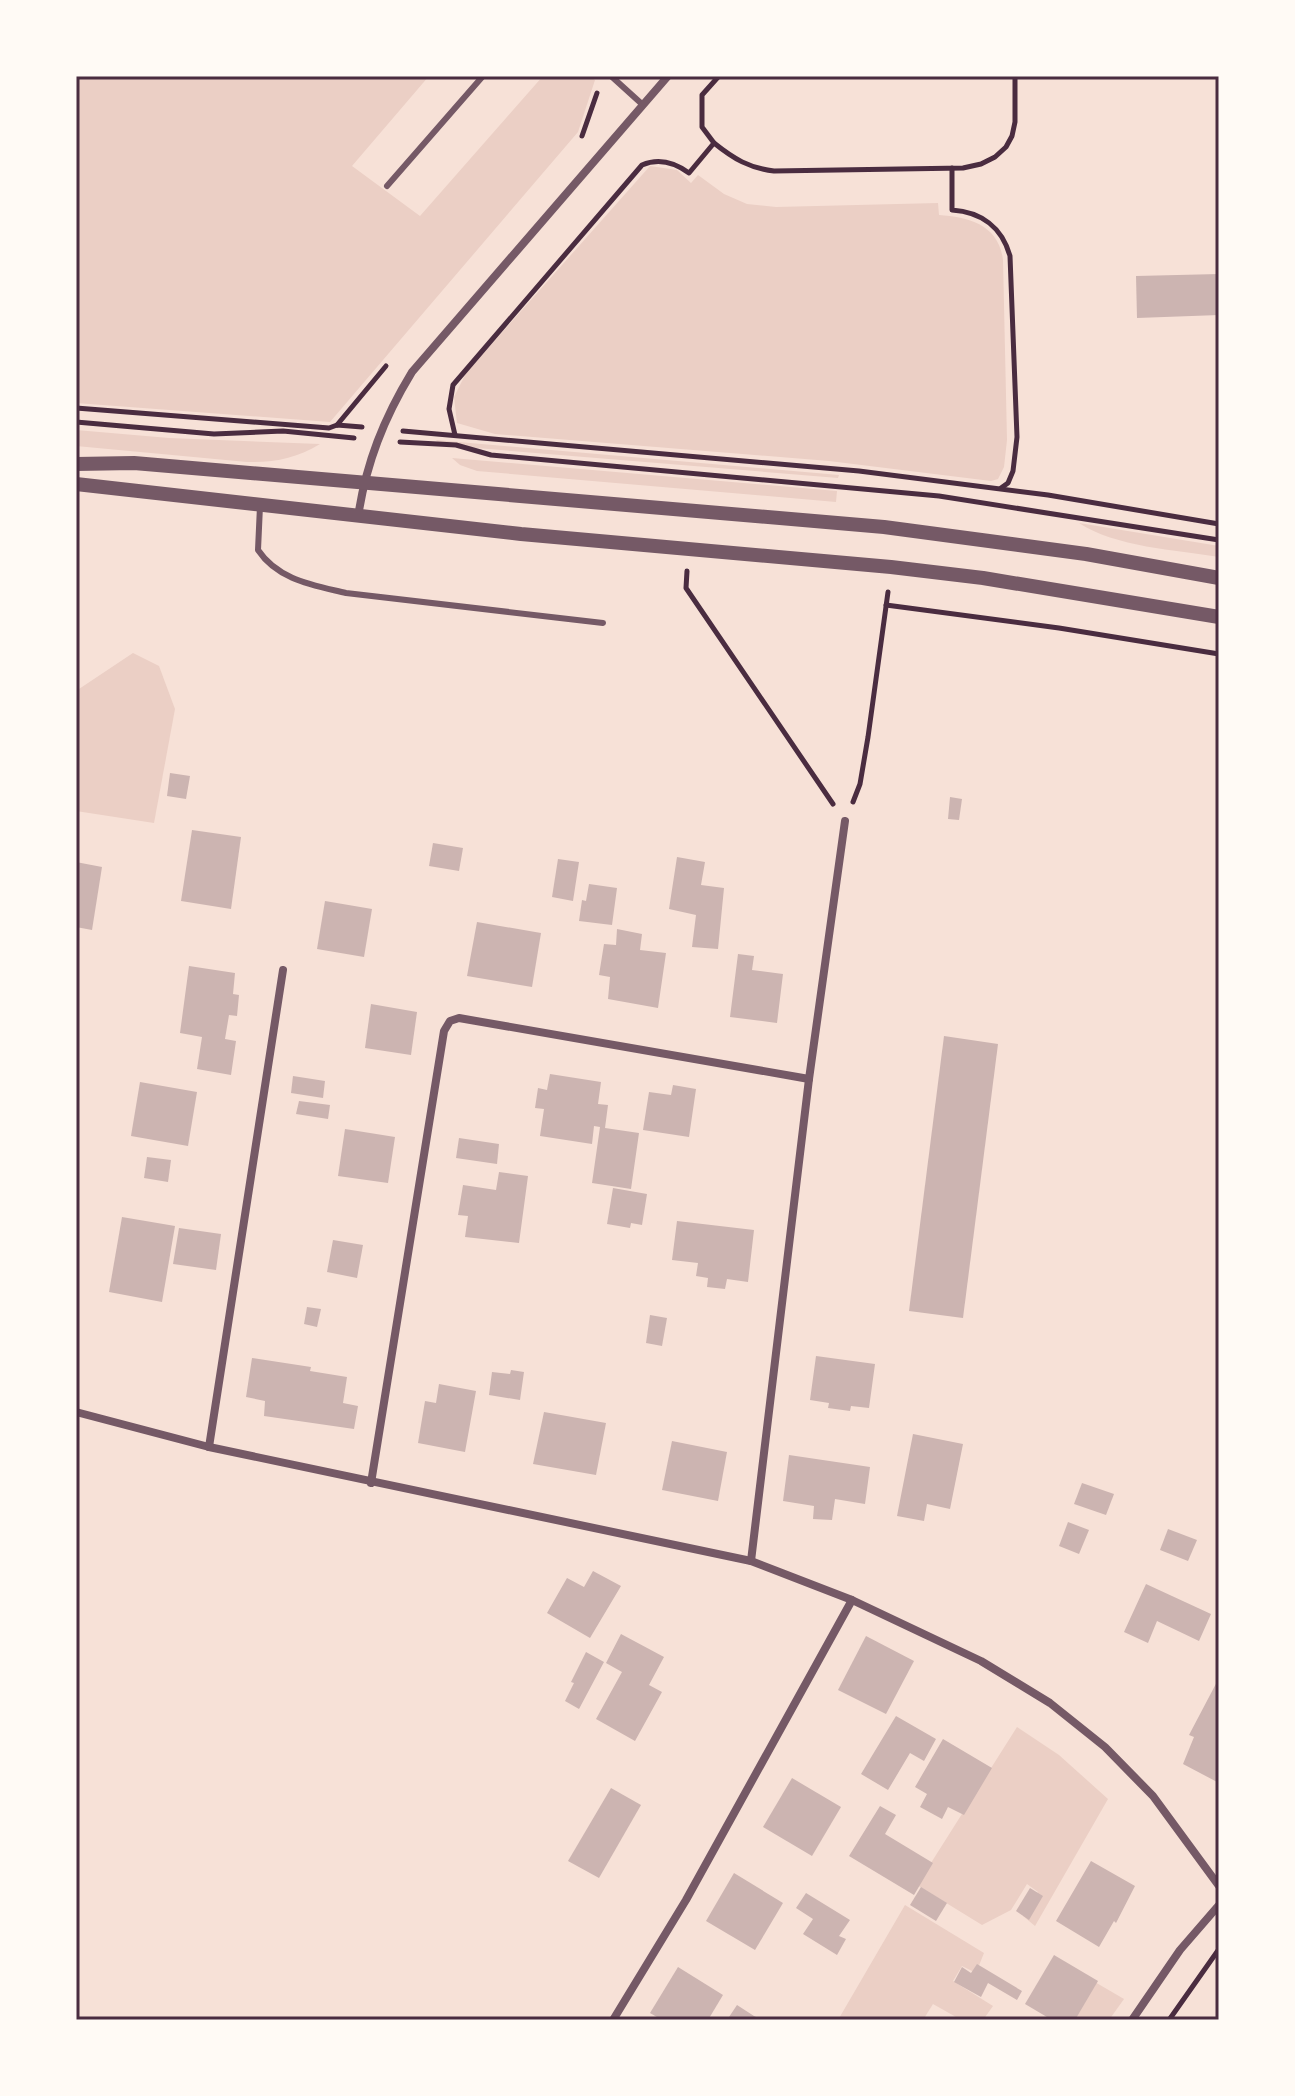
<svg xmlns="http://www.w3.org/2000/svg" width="1295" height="2096" viewBox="0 0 1295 2096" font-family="'Golos Text',sans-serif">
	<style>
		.green { fill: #ebcfc5 }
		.building { fill: #ccb4b1 }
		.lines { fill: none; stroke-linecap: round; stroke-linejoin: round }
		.path { stroke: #4a2c40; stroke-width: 5 }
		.service { stroke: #755966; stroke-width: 6 }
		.minor { stroke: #755966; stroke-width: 8 }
		.tertiary { stroke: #755966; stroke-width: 14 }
		.neatline { fill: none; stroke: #4a2c40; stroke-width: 3 }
	</style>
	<rect width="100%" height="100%" fill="#f7e1d7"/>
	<g class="green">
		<polygon points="76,76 429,76 352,166 420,216 543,76 590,76 595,80 578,132 330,422 76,403"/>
		<path d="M 650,166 L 677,170 L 691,183 L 698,175 L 724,194 L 747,204 L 776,207 L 938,203 L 939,215 C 969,217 999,225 1003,260 L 1007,440 L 1004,467 L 998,479 L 991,481 L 829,461 L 495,434 L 457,423 L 454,397 L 466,373 Z"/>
		<path d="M 76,430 L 169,438 L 320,444 C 297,458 274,463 247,462 L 76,446 Z"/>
		<polygon points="436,440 839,475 838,478 440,445"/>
		<polygon points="452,458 837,491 836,502 477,471 460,465"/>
		<path d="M 1079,523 L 1219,546 L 1219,557 C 1176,550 1115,547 1079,523 Z"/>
		<polygon points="133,653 159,666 175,709 154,823 76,811 76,691"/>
		<polygon points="1017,1727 1059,1755 1108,1799 1035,1926 1023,1916 1038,1892 1027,1884 1011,1910 982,1925 917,1885"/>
		<polygon points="905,1905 984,1953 976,1973 962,1966 953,1981 993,2006 983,2020 956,2017 933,2004 923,2020 838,2020"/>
		<polygon points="1088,1978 1124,1999 1109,2020 1062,2020"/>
	</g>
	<g class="building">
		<polygon points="1219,274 1219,315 1137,318 1136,276"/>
		<polygon points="170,773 190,776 186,799 167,796"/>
		<polygon points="950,797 962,799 959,820 948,819"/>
		<polygon points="192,830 241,837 231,909 181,901"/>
		<polygon points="433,843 463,848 459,871 429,866"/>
		<polygon points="677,857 705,862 701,885 724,888 718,949 692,947 696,915 669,909"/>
		<polygon points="558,859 579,862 573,901 552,897"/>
		<polygon points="76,862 102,867 92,930 76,927"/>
		<polygon points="589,884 617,888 612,925 579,921 582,900 586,901"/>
		<polygon points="325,901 372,909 364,957 317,949"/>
		<polygon points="477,922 541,933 532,987 467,976"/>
		<polygon points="617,929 642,934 640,950 666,953 658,1008 608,999 610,977 599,975 604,944 616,945"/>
		<polygon points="738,954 754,956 752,970 783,974 777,1023 730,1017"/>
		<polygon points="189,966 235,973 233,994 239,995 237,1016 229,1015 225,1039 236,1041 231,1075 197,1069 202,1037 180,1033"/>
		<polygon points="371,1004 417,1012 411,1055 365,1048"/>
		<polygon points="944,1036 998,1044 963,1318 909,1311"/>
		<polygon points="550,1074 601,1082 598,1104 608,1105 605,1128 639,1133 631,1189 592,1183 600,1127 594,1126 592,1144 540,1136 544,1109 535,1108 538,1088 547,1090"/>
		<polygon points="293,1076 325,1081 323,1098 291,1093"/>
		<polygon points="140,1082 197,1092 188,1146 131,1136"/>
		<polygon points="673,1085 696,1089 689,1137 643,1130 649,1092 671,1095"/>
		<polygon points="299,1101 330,1105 328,1119 296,1114"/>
		<polygon points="345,1129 395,1137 388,1183 338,1176"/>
		<polygon points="459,1138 499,1144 497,1164 456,1158"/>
		<polygon points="147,1157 171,1160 168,1182 144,1178"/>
		<polygon points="499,1172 528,1176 519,1243 465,1237 468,1216 458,1215 463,1185 496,1190"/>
		<polygon points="613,1188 647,1194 642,1225 631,1223 630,1228 607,1224"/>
		<polygon points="122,1217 175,1226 162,1302 109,1292"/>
		<polygon points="677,1221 754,1230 748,1282 727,1279 725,1289 707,1287 708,1278 696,1276 698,1263 672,1260"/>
		<polygon points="179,1228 221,1234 216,1270 173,1264"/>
		<polygon points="333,1240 363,1245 357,1278 327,1272"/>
		<polygon points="307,1307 321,1309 317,1327 304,1324"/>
		<polygon points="650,1315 667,1318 662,1346 646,1343"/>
		<polygon points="816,1356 875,1364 869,1408 851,1406 850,1411 828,1408 829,1403 810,1400"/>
		<polygon points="252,1358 311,1367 310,1371 347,1377 343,1403 358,1406 354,1429 264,1416 265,1401 246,1397"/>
		<polygon points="511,1370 524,1372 520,1400 489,1395 492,1372 510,1374"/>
		<polygon points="439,1384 476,1391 465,1452 418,1443 425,1401 436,1403"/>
		<polygon points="544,1412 606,1423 596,1475 533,1464"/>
		<polygon points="913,1434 963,1444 950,1509 927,1504 924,1521 897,1516"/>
		<polygon points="672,1441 727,1452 718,1501 662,1490"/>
		<polygon points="789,1455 870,1467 865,1504 835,1499 832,1520 813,1519 814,1506 783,1501"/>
		<polygon points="1082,1483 1114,1494 1106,1515 1074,1504"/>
		<polygon points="1068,1522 1089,1530 1079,1554 1059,1546"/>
		<polygon points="1168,1529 1197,1540 1188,1561 1160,1550"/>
		<polygon points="593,1571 621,1586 590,1638 547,1613 567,1578 584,1587"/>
		<polygon points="1146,1584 1211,1614 1199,1641 1157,1621 1148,1643 1124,1632"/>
		<polygon points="621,1634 664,1657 649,1685 662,1692 635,1741 596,1719 622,1672 606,1663"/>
		<polygon points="866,1636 914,1661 886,1714 838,1690"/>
		<polygon points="586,1652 604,1662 579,1709 565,1701 574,1683 571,1682"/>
		<polygon points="1219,1678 1219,1783 1183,1764 1194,1737 1189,1735"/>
		<polygon points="896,1716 936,1739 924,1761 910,1753 888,1790 861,1774"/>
		<polygon points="943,1739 992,1768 964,1815 948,1807 942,1819 920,1807 927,1794 915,1787"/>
		<polygon points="792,1778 841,1807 812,1856 763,1827"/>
		<polygon points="611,1788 641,1805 599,1878 568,1861"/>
		<polygon points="880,1806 896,1815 885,1834 933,1863 914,1895 849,1856"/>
		<polygon points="1091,1861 1135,1886 1116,1923 1114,1921 1099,1947 1056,1921"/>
		<polygon points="734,1873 783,1903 755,1950 706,1921"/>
		<polygon points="921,1887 947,1903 936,1921 910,1905"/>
		<polygon points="1030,1888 1043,1896 1029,1920 1016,1911"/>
		<polygon points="806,1893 850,1920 839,1936 846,1939 837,1955 803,1934 813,1919 796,1908"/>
		<polygon points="1054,1955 1098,1981 1075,2020 1052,2020 1025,2004"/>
		<polygon points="977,1964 1022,1991 1017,2000 988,1983 981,1997 954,1982 962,1967 971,1973"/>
		<polygon points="678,1967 723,1995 708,2020 662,2020 650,2013"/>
		<polygon points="737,2005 754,2016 762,2020 727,2020"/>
	</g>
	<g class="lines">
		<g class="path">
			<polyline points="582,136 597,93"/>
			<path d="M 714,143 C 734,159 749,168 774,171 L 963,168 L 981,164 L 995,157 L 1006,147 L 1012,136 L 1015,122 L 1015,76"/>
			<path d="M 952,168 L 952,210 C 981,212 1002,227 1010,256 L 1017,437 L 1013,471 L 1008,483 L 1001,488"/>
			<polyline points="76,408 329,428 337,425 362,427"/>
			<polyline points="76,422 214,434 283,431 354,438"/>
			<polyline points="337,425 386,366"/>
			<polyline points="403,431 859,471 1048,495 1219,524"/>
			<path d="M 455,435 L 449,409 L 453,385 L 642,165 C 658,158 674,162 689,173 L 714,143 L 702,127 L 702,95 L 719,76"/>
			<polyline points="400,442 456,445 491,455 939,496 1219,540"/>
			<polyline points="687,571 686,588 833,804"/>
			<polyline points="886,605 1059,628 1219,654"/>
			<polyline points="853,802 860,784 868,737 888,592"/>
			<polyline points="1169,2020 1219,1949"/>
		</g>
		<g class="service">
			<polyline points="611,76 643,105"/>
			<polyline points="387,186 483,76"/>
			<path d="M 260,506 L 258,550 C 278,580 313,585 346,593 L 603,623"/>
		</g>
		<g class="minor">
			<path d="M 358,517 C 366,463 384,418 412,372 L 668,76"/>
			<polyline points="76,1412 209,1447 751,1561 852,1600 981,1661 1050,1703 1105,1747 1153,1796 1219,1886"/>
			<polyline points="209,1447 283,970"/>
			<polyline points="371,1483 444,1031 450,1021 459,1018 809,1079"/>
			<polyline points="751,1561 809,1079 845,821"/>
			<polyline points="613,2020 686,1900 852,1600"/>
			<polyline points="1132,2020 1180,1950 1219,1905"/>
		</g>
		<g class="tertiary">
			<polyline points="76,464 134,463 884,527 1086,554 1219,578"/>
			<polyline points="76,484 521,534 891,567 983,578 1219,617"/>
		</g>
	</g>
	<rect width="1295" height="2096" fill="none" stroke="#fffaf5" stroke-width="156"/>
	<rect x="78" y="78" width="1139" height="1940" class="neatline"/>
</svg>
